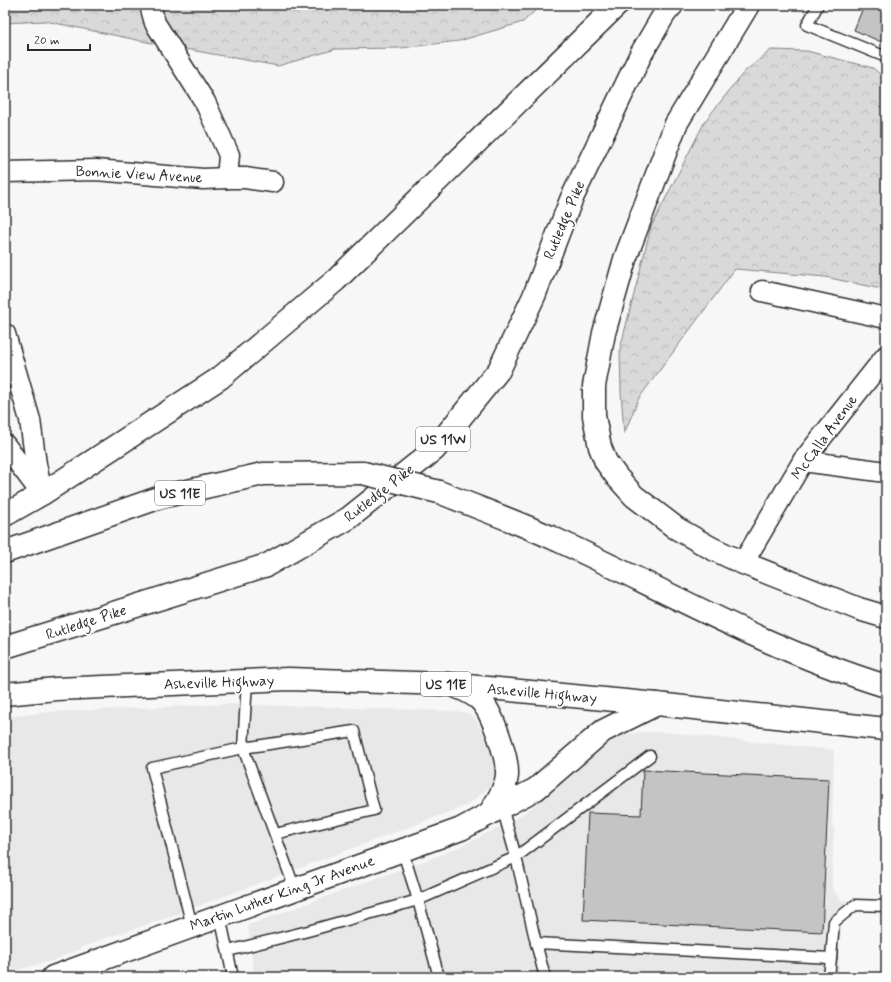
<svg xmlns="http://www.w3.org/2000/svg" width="891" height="982" viewBox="0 0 891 982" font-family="Mynerve,sans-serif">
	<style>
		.built { fill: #e8e8e8 }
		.forest { fill: url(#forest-crowns); stroke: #828282 }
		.building { fill: #c4c4c4; stroke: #2b2b2b }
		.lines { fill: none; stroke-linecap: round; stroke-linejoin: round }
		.service-casing { stroke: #2b2b2b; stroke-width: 13 }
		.minor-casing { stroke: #2b2b2b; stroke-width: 23 }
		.tertiary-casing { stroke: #2b2b2b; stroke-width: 25 }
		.secondary-casing { stroke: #2b2b2b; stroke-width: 25 }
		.primary-casing { stroke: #2b2b2b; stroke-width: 25 }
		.service { stroke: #fff; stroke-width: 10 }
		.minor { stroke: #fff; stroke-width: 20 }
		.tertiary { stroke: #fff; stroke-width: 22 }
		.secondary { stroke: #fff; stroke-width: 22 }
		.primary { stroke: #fff; stroke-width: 22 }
		.primary-bridge-casing { stroke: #2b2b2b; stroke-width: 25; stroke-linecap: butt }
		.primary-bridge { stroke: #fff; stroke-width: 22 }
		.labels { text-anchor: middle; stroke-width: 3.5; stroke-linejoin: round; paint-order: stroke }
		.shield { fill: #fff; stroke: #6b6b6b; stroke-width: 1 }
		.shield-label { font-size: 14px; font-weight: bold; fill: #2b2b2b }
		.street-label { font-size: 15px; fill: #2b2b2b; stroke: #fff }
	</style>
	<defs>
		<pattern id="forest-crowns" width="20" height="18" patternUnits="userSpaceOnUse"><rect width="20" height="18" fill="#d9d9d9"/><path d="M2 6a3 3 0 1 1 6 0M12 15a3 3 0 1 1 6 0" fill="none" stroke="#bababa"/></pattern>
	</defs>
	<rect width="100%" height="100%" fill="#f7f7f7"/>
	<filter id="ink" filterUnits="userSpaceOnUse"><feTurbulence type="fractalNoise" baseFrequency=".025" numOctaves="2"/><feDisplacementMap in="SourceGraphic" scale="8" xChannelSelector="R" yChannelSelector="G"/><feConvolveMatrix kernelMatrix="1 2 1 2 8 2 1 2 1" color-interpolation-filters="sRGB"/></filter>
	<g filter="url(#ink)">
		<g class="built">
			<polygon points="227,704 454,711 468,713 475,718 481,728 493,756 496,779 486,790 468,805 158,921 100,940 52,961 5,973 5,717 51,712"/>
			<polygon points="642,732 663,732 834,750 832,828 835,829 833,842 832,882 833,890 838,896 841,900 848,901 848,916 841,924 839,933 839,977 254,977 248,925 446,853 496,829 523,814 552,792 574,770 620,735"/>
		</g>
		<g class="forest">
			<polygon points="5,5 541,5 523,22 459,41 401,48 336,49 278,66 147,42 45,21 5,23"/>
			<polygon points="771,50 807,51 873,68 886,79 886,290 825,277 735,269 639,398 624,434 621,392 620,349 651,227 705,121 744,72"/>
		</g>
		<g class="building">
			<polygon points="864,5 886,5 886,44 854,30"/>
			<polygon points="643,770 829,779 822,932 583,920 588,813 641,815"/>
		</g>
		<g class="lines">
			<g class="service-casing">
				<g id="service">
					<polyline points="818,5 807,25 886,57"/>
					<polyline points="247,681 243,748 295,889"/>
					<polyline points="650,756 516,857 536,943 831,958 829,977"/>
					<polyline points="220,916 233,977"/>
					<polyline points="192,926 152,768 243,748 354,731 374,810 275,834"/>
					<polyline points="536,943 545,977"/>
					<polyline points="228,951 308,931 418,900 402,849"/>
					<polyline points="831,958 834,922 855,905 886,906"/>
					<polyline points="439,977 418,900 516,857 502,807"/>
				</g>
			</g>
			<g class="minor-casing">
				<g id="minor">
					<polyline points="150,5 155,23 205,102 229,155 227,178"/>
					<polyline points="5,172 96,170 203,179 227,178 245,178 273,182"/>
					<polyline points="762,291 886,318"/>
					<polyline points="5,334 30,420 36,464 42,494"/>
					<polyline points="5,445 39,490"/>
					<polyline points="803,461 886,472"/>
					<polyline points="743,563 803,461 886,356"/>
				</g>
			</g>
			<g class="tertiary-casing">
				<path id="tertiary" d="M 452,685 C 462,689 471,692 479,699 C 492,710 508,758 507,775 C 506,789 496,803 489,814"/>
			</g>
			<g class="secondary-casing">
				<polyline id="secondary" points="53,977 461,829 509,803"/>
			</g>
			<g class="primary-casing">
				<g id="primary">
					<polyline points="748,5 676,124 625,259 604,333 594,386 594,416 600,447 606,462 617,477 634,496 676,528 711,548 743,563 859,609 886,617"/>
					<path d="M 439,492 C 478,508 518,522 557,540 C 665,590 771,651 886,686"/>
					<polyline points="5,515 42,494 220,378 336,280 617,5"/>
					<polyline points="5,552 161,497 263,474 363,473"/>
					<polyline points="5,647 267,565 349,518 434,450 499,370 534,296 571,200 641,54 665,13 672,5"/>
					<polyline points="5,694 56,689 288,679 447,684 657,704 886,729"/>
					<polyline points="509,803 536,789 603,731 657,704"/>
				</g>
			</g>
			<use href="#service" class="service"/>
			<use href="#minor" class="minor"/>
			<use href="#tertiary" class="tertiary"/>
			<use href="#secondary" class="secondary"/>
			<use href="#primary" class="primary"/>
			<g class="primary-bridge-casing">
				<polyline id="primary-bridge" points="363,473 439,492"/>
			</g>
			<use href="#primary-bridge" class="primary-bridge"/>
		</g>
	</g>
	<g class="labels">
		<g class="shield">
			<rect x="416" y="427" width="54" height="24" rx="3"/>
			<rect x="155" y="481" width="50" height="24" rx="3"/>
			<rect x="421" y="672" width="50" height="24" rx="3"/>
		</g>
		<g class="shield-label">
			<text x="443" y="444">US 11W</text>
			<text x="180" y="498">US 11E</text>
			<text x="446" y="689">US 11E</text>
		</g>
		<g class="street-label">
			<text transform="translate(139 174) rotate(3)" y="5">Bonnie View Avenue</text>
			<text transform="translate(564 220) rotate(-67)" y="5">Rutledge Pike</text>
			<text transform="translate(824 437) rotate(-54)" y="5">McCalla Avenue</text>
			<text transform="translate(379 493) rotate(-38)" y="5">Rutledge Pike</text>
			<text transform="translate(86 622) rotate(-18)" y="5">Rutledge Pike</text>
			<text transform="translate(219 682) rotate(-2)" y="5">Asheville Highway</text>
			<text transform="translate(542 693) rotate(5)" y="5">Asheville Highway</text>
			<text transform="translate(282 893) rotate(-20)" y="5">Martin Luther King Jr Avenue</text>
		</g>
	</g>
	<rect width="891" height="982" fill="none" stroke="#fff" stroke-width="20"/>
	<rect x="10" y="10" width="871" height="962" fill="none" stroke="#2b2b2b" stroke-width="1.5" filter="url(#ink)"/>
	<path d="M28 44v6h62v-6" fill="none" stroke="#2b2b2b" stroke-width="2"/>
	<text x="34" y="44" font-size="12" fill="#2b2b2b" stroke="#ffffff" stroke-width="3" paint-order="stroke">20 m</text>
</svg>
